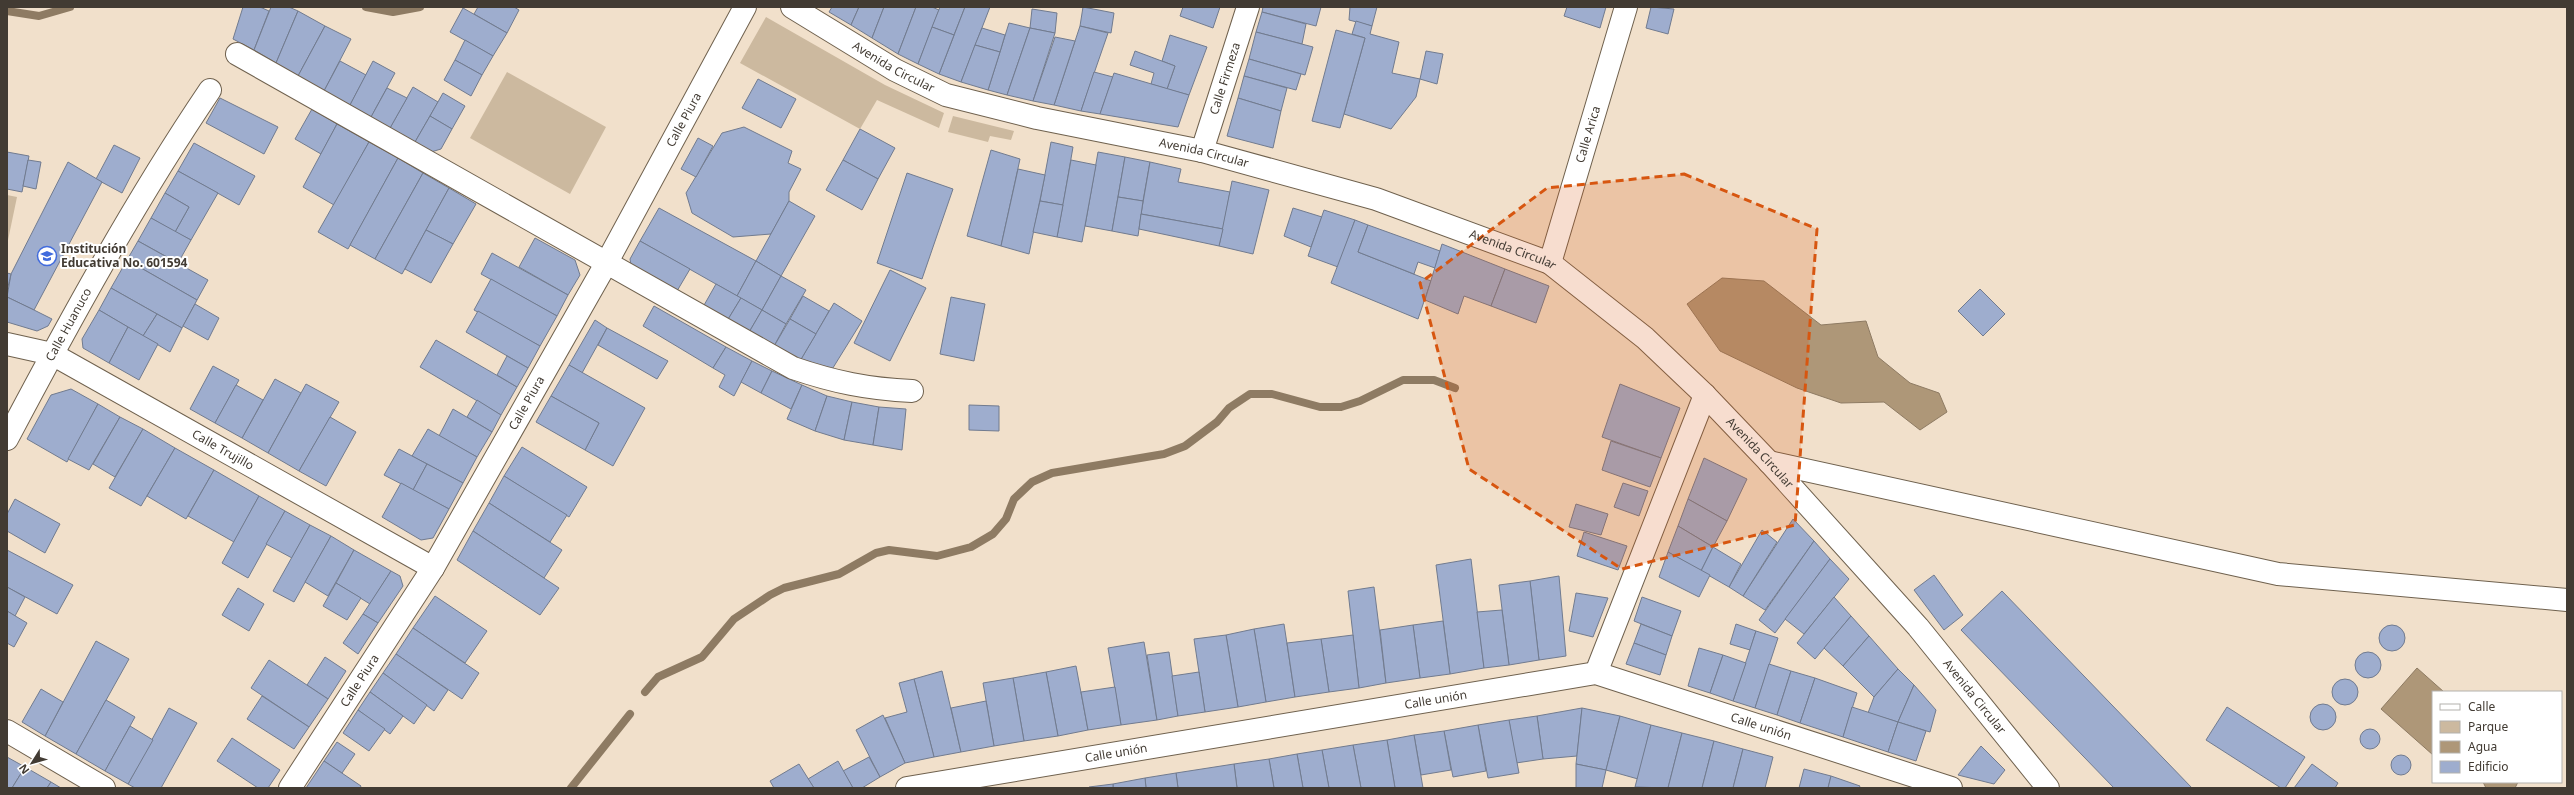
<svg xmlns="http://www.w3.org/2000/svg" width="2574" height="795" viewBox="0 0 2574 795" font-family="'Noto Sans',sans-serif">
	<style>
		.green { fill: #ccb99f }
		.water { fill: #ae9778; stroke: #8e7b63 }
		.lines { fill: none; stroke-linecap: round; stroke-linejoin: round }
		.stream { stroke: #8e7b63; stroke-width: 8 }
		.building { fill: #9eadce; stroke: #717b8f }
		.street-casing { stroke: #6f614e; stroke-width: 24 }
		.secondary-casing { stroke: #6f614e; stroke-width: 24 }
		.street { stroke: #fff; stroke-width: 22 }
		.secondary { stroke: #fff; stroke-width: 22 }
		.marked { fill: #d75610; fill-opacity: 0.2; stroke: #d75610; stroke-width: 3; stroke-dasharray: 8 5; stroke-linejoin: round }
		.labels { text-anchor: middle; stroke-width: 4; stroke-linejoin: round; paint-order: stroke }
		.street-label { font-size: 12px; fill: #423b33; stroke: #fff }
		.poi-label { font-size: 12px; font-weight: bold; fill: #423b33; stroke: #fff; text-anchor: start }
	</style>
	<rect width="100%" height="100%" fill="#f1e0cb"/>
	<g class="green">
		<polygon points="766,17 885,85 944,113 939,128 877,100 860,129 740,63"/>
		<polygon points="507,72 606,127 570,194 470,138"/>
		<polygon points="953,116 1014,131 1011,140 990,136 988,142 948,132"/>
		<polygon points="7,195 17,197 7,245"/>
	</g>
	<g class="water">
		<polygon points="1722,278 1764,281 1821,325 1866,321 1878,357 1910,383 1939,393 1947,412 1920,430 1884,402 1841,403 1797,388 1720,351 1687,304"/>
		<polygon points="2417,668 2444,692 2433,692 2433,755 2381,709"/>
		<polygon points="2483,782 2518,782 2515,788 2486,788"/>
	</g>
	<g class="lines">
		<g class="stream">
			<polyline points="366,7 393,12 420,7"/>
			<polyline points="7,11 39,16 70,7"/>
			<polyline points="645,692 658,677 702,657 734,619 770,595 784,588 839,574 876,553 889,550 937,556 971,547 993,534 1006,519 1014,499 1032,482 1052,473 1164,454 1185,446 1217,422 1229,408 1250,394 1272,394 1320,407 1341,407 1360,401 1403,380 1434,380 1455,388"/>
			<polyline points="571,788 630,714"/>
		</g>
	</g>
	<g class="building">
		<polygon points="243,7 260,7 269,11 254,50 233,39"/>
		<polygon points="271,7 289,7 298,11 276,63 254,50"/>
		<polygon points="478,7 514,7 519,10 507,33 474,14"/>
		<polygon points="832,7 859,7 851,25 829,12"/>
		<polygon points="859,7 884,7 872,38 851,25"/>
		<polygon points="884,7 916,7 898,54 872,38"/>
		<polygon points="916,7 932,7 939,10 918,64 898,54"/>
		<polygon points="940,7 965,7 954,35 932,27"/>
		<polygon points="965,7 990,7 961,82 939,74"/>
		<polygon points="1083,7 1114,13 1111,33 1080,26"/>
		<polygon points="1183,7 1220,7 1213,28 1180,16"/>
		<polygon points="1263,7 1321,7 1316,26 1262,12"/>
		<polygon points="1350,7 1377,7 1372,26 1349,20"/>
		<polygon points="1567,7 1606,7 1600,28 1564,16"/>
		<polygon points="1651,7 1674,9 1668,34 1646,28"/>
		<polygon points="463,8 507,33 493,56 450,32"/>
		<polygon points="1032,9 1057,13 1055,33 1030,28"/>
		<polygon points="298,11 325,26 298,76 276,63"/>
		<polygon points="1262,12 1306,24 1302,44 1256,32"/>
		<polygon points="1356,21 1372,26 1370,34 1399,42 1392,73 1420,79 1416,97 1391,129 1344,114 1365,38 1352,34"/>
		<polygon points="1009,23 1030,28 1007,95 988,90"/>
		<polygon points="325,26 351,39 324,91 298,76"/>
		<polygon points="1080,26 1108,33 1081,111 1054,105"/>
		<polygon points="932,27 954,35 939,74 918,64"/>
		<polygon points="982,28 1005,35 1000,52 975,45"/>
		<polygon points="1030,28 1055,33 1033,101 1007,95"/>
		<polygon points="1336,30 1365,38 1340,128 1312,121"/>
		<polygon points="1256,32 1313,47 1305,75 1249,59"/>
		<polygon points="1170,35 1207,47 1189,95 1167,89 1175,66 1162,61"/>
		<polygon points="1055,37 1075,41 1054,105 1033,101"/>
		<polygon points="465,40 493,56 482,75 455,60"/>
		<polygon points="975,45 1000,52 988,90 961,82"/>
		<polygon points="1135,51 1175,66 1167,89 1151,84 1154,73 1130,65"/>
		<polygon points="1426,51 1443,54 1437,84 1420,79"/>
		<polygon points="1249,59 1301,74 1296,90 1244,76"/>
		<polygon points="455,60 482,75 471,96 444,80"/>
		<polygon points="340,61 366,75 350,105 324,91"/>
		<polygon points="373,61 395,73 371,117 350,105"/>
		<polygon points="1094,72 1113,77 1100,114 1081,111"/>
		<polygon points="1114,73 1189,95 1178,127 1100,114"/>
		<polygon points="1244,76 1287,88 1281,111 1238,98"/>
		<polygon points="758,79 796,99 781,128 742,108"/>
		<polygon points="413,87 438,102 415,142 390,128"/>
		<polygon points="387,88 407,98 390,128 371,117"/>
		<polygon points="443,93 465,106 452,129 430,116"/>
		<polygon points="220,98 278,127 264,154 206,123"/>
		<polygon points="1238,98 1281,111 1273,148 1227,136"/>
		<polygon points="312,109 337,124 321,154 295,139"/>
		<polygon points="430,116 452,129 441,149 431,152 415,142"/>
		<polygon points="337,124 369,142 334,205 303,187"/>
		<polygon points="744,127 792,151 788,163 801,169 789,192 789,201 771,234 733,237 692,213 686,193 722,133"/>
		<polygon points="860,129 895,148 878,179 843,160"/>
		<polygon points="698,138 713,146 696,177 681,169"/>
		<polygon points="369,142 398,158 348,249 318,232"/>
		<polygon points="1051,142 1073,147 1063,205 1040,201"/>
		<polygon points="194,143 255,176 239,205 178,171"/>
		<polygon points="114,145 140,158 122,193 96,179"/>
		<polygon points="991,150 1020,159 1001,246 967,236"/>
		<polygon points="7,152 29,156 22,192 7,189"/>
		<polygon points="1098,152 1125,157 1112,231 1085,226"/>
		<polygon points="1125,157 1150,162 1143,201 1118,197"/>
		<polygon points="398,158 423,173 375,259 350,245"/>
		<polygon points="28,160 41,162 36,189 23,186"/>
		<polygon points="843,160 878,179 862,210 826,190"/>
		<polygon points="1071,160 1096,165 1082,242 1057,237"/>
		<polygon points="68,162 102,182 34,310 7,297 11,274"/>
		<polygon points="1150,162 1181,169 1178,182 1230,192 1223,229 1141,214"/>
		<polygon points="1018,169 1045,175 1029,254 1001,246"/>
		<polygon points="178,171 218,193 191,240 175,232 189,207 165,193"/>
		<polygon points="423,173 449,188 402,274 375,259"/>
		<polygon points="907,173 953,189 922,279 877,263"/>
		<polygon points="1232,181 1269,190 1253,254 1219,246"/>
		<polygon points="449,188 476,204 453,244 426,230"/>
		<polygon points="165,193 189,207 175,232 151,218"/>
		<polygon points="1118,197 1143,201 1138,236 1112,231"/>
		<polygon points="789,201 815,216 781,276 756,261"/>
		<polygon points="1040,201 1063,205 1057,237 1033,232"/>
		<polygon points="659,208 756,261 737,296 640,241"/>
		<polygon points="1293,208 1322,217 1311,247 1284,236"/>
		<polygon points="1324,210 1355,220 1338,267 1308,256"/>
		<polygon points="1141,214 1223,229 1219,246 1139,229"/>
		<polygon points="151,218 191,240 178,263 138,241"/>
		<polygon points="1355,220 1368,225 1358,252 1431,281 1418,319 1331,283"/>
		<polygon points="1368,225 1440,251 1435,268 1418,262 1414,274 1358,252"/>
		<polygon points="426,230 453,244 431,283 405,269"/>
		<polygon points="535,238 575,260 580,275 568,295 519,267"/>
		<polygon points="138,241 208,280 197,300 127,260"/>
		<polygon points="640,241 690,269 677,291 631,265 630,259"/>
		<polygon points="1442,244 1505,269 1491,306 1464,296 1458,314 1425,300"/>
		<polygon points="492,253 568,295 557,316 481,274"/>
		<polygon points="127,260 197,300 182,328 111,288"/>
		<polygon points="756,261 781,276 762,310 737,296"/>
		<polygon points="1505,269 1549,286 1536,323 1491,306"/>
		<polygon points="890,270 926,288 890,361 854,343"/>
		<polygon points="7,273 11,274 7,291"/>
		<polygon points="781,276 806,290 786,324 762,310"/>
		<polygon points="491,279 557,316 540,346 474,310"/>
		<polygon points="716,284 741,298 727,321 703,307"/>
		<polygon points="111,288 157,314 143,336 99,310"/>
		<polygon points="1980,289 2005,314 1983,336 1958,311"/>
		<polygon points="803,296 829,311 816,334 790,319"/>
		<polygon points="7,297 34,310 52,319 48,326 37,331 7,322"/>
		<polygon points="951,297 985,304 974,361 940,354"/>
		<polygon points="741,298 762,310 748,334 727,321"/>
		<polygon points="834,303 862,321 831,371 800,361"/>
		<polygon points="195,304 219,318 208,340 183,326"/>
		<polygon points="654,306 726,347 713,368 643,326"/>
		<polygon points="99,310 128,327 109,363 83,348 82,339"/>
		<polygon points="762,310 786,324 773,348 748,334"/>
		<polygon points="478,311 540,346 528,368 466,332"/>
		<polygon points="157,314 182,328 170,352 143,336"/>
		<polygon points="790,319 816,334 800,361 773,348"/>
		<polygon points="595,320 607,328 582,373 569,365"/>
		<polygon points="128,327 158,344 139,380 109,363"/>
		<polygon points="607,328 668,361 657,379 598,345"/>
		<polygon points="436,340 517,387 501,415 420,367"/>
		<polygon points="726,347 752,361 734,396 719,387 725,375 713,368"/>
		<polygon points="507,356 528,368 517,387 497,375"/>
		<polygon points="752,361 772,371 761,393 741,382"/>
		<polygon points="569,365 645,408 613,466 585,450 599,423 551,396"/>
		<polygon points="213,366 239,380 215,423 190,409"/>
		<polygon points="772,371 802,385 791,409 761,393"/>
		<polygon points="275,379 301,393 268,453 242,438"/>
		<polygon points="306,384 339,402 299,471 268,453"/>
		<polygon points="1620,384 1680,408 1661,458 1602,437"/>
		<polygon points="236,385 263,400 242,438 215,423"/>
		<polygon points="802,385 827,396 815,431 787,419"/>
		<polygon points="71,389 98,404 67,462 27,439 51,395"/>
		<polygon points="551,396 599,423 585,450 536,422"/>
		<polygon points="827,396 852,402 844,440 815,431"/>
		<polygon points="477,400 501,415 492,432 467,417"/>
		<polygon points="852,402 879,407 873,445 844,440"/>
		<polygon points="98,404 120,417 89,470 68,459"/>
		<polygon points="969,405 999,406 999,431 969,430"/>
		<polygon points="879,407 906,409 902,450 873,445"/>
		<polygon points="453,409 492,432 477,457 439,436"/>
		<polygon points="120,417 143,429 115,477 93,464"/>
		<polygon points="330,417 356,432 326,486 299,471"/>
		<polygon points="143,429 175,448 141,506 109,488"/>
		<polygon points="428,429 477,457 463,483 412,456"/>
		<polygon points="1611,441 1661,458 1650,487 1602,470"/>
		<polygon points="522,447 587,487 569,517 504,476"/>
		<polygon points="175,448 214,470 186,519 147,496"/>
		<polygon points="399,449 427,464 413,490 384,475"/>
		<polygon points="1704,458 1747,479 1727,521 1688,499"/>
		<polygon points="427,464 463,483 449,509 413,490"/>
		<polygon points="214,470 259,496 234,542 188,516"/>
		<polygon points="504,476 567,515 550,542 489,503"/>
		<polygon points="401,483 449,509 433,538 421,540 382,517"/>
		<polygon points="1623,483 1648,491 1639,516 1614,507"/>
		<polygon points="259,496 285,511 248,578 222,563"/>
		<polygon points="15,499 60,524 45,553 7,531 7,514"/>
		<polygon points="1688,499 1727,521 1713,547 1678,526"/>
		<polygon points="489,503 562,550 544,578 473,531"/>
		<polygon points="1576,504 1608,514 1601,535 1569,527"/>
		<polygon points="285,511 310,525 292,558 266,544"/>
		<polygon points="1793,519 1814,541 1765,610 1743,596"/>
		<polygon points="310,525 331,536 294,602 273,591"/>
		<polygon points="1678,526 1713,547 1701,571 1668,552"/>
		<polygon points="1762,530 1777,542 1743,596 1729,587"/>
		<polygon points="473,531 559,588 540,615 457,560"/>
		<polygon points="1584,532 1627,546 1618,570 1577,556"/>
		<polygon points="331,536 354,550 328,596 305,582"/>
		<polygon points="1814,541 1830,559 1775,633 1759,620"/>
		<polygon points="1713,547 1741,564 1729,587 1701,571"/>
		<polygon points="7,550 73,585 57,614 7,587"/>
		<polygon points="354,550 391,571 370,604 336,583"/>
		<polygon points="1668,552 1710,575 1699,597 1659,577"/>
		<polygon points="1471,559 1484,668 1450,674 1436,565"/>
		<polygon points="1830,559 1849,579 1804,634 1785,619"/>
		<polygon points="391,571 400,576 403,586 378,623 363,614"/>
		<polygon points="1934,575 1963,615 1944,630 1914,590"/>
		<polygon points="1559,576 1566,656 1539,660 1530,581"/>
		<polygon points="1530,581 1539,660 1509,665 1499,585"/>
		<polygon points="336,583 361,598 347,620 323,606"/>
		<polygon points="7,587 25,597 15,616 7,611"/>
		<polygon points="1374,587 1386,683 1359,688 1348,591"/>
		<polygon points="238,588 264,604 249,631 222,615"/>
		<polygon points="2002,591 2192,788 2114,788 1961,630"/>
		<polygon points="1576,593 1608,598 1593,637 1569,631"/>
		<polygon points="435,596 487,631 465,663 413,628"/>
		<polygon points="1642,597 1681,611 1672,636 1634,621"/>
		<polygon points="1834,597 1851,616 1815,659 1797,643"/>
		<polygon points="1502,610 1509,665 1484,668 1477,612"/>
		<polygon points="7,611 27,623 14,647 7,643"/>
		<polygon points="363,614 378,623 358,654 343,643"/>
		<polygon points="1851,616 1869,636 1843,666 1824,648"/>
		<polygon points="1443,621 1450,674 1420,678 1413,625"/>
		<polygon points="1284,624 1295,697 1266,702 1254,629"/>
		<polygon points="1641,624 1672,636 1666,655 1634,643"/>
		<polygon points="1736,624 1756,631 1750,650 1730,644"/>
		<polygon points="1413,625 1420,678 1386,683 1380,630"/>
		<circle cx="2392" cy="638" r="13"/>
		<polygon points="413,628 479,673 462,699 396,654"/>
		<polygon points="1254,629 1266,702 1238,707 1226,635"/>
		<polygon points="1756,631 1778,638 1755,708 1733,701"/>
		<polygon points="1226,635 1238,707 1205,712 1194,639"/>
		<polygon points="1353,635 1359,688 1329,692 1321,639"/>
		<polygon points="1869,636 1898,669 1874,697 1843,666"/>
		<polygon points="1321,639 1329,692 1295,697 1287,643"/>
		<polygon points="96,641 129,659 76,754 45,736"/>
		<polygon points="1144,642 1157,720 1121,725 1108,648"/>
		<polygon points="1634,643 1666,655 1660,675 1626,664"/>
		<polygon points="1699,648 1723,655 1710,693 1688,686"/>
		<polygon points="1169,652 1178,716 1157,720 1147,655"/>
		<circle cx="2368" cy="665" r="13"/>
		<polygon points="396,654 448,690 434,711 383,673"/>
		<polygon points="1723,655 1746,663 1733,701 1710,693"/>
		<polygon points="325,657 346,671 328,699 307,685"/>
		<polygon points="269,660 328,699 309,727 251,688"/>
		<polygon points="1769,664 1791,671 1777,715 1755,708"/>
		<polygon points="1076,666 1088,730 1058,736 1046,672"/>
		<polygon points="1898,669 1914,685 1898,722 1868,713 1874,697"/>
		<polygon points="942,671 961,752 934,757 914,679"/>
		<polygon points="1791,671 1815,678 1800,723 1777,715"/>
		<polygon points="1046,672 1058,736 1024,741 1013,678"/>
		<polygon points="1199,672 1205,712 1178,716 1172,676"/>
		<polygon points="383,673 427,705 414,724 370,692"/>
		<polygon points="1013,678 1024,741 994,746 983,683"/>
		<polygon points="1815,678 1857,693 1843,737 1800,723"/>
		<circle cx="2345" cy="692" r="13"/>
		<polygon points="914,679 934,757 905,763 885,718 907,712 899,683"/>
		<polygon points="1914,685 1936,710 1930,732 1898,722"/>
		<polygon points="1115,687 1121,725 1088,730 1081,692"/>
		<polygon points="41,689 63,702 45,736 22,722"/>
		<polygon points="370,692 403,716 390,734 358,710"/>
		<polygon points="262,696 309,727 294,749 247,719"/>
		<polygon points="106,700 135,717 105,771 76,754"/>
		<polygon points="986,701 994,746 961,752 951,708"/>
		<circle cx="2323" cy="717" r="13"/>
		<polygon points="1852,707 1898,722 1888,752 1843,737"/>
		<polygon points="2227,707 2305,757 2285,788 2281,788 2206,740"/>
		<polygon points="169,708 197,723 161,788 135,788 128,784"/>
		<polygon points="1582,708 1577,756 1543,759 1537,716"/>
		<polygon points="1582,708 1620,716 1606,770 1576,764"/>
		<polygon points="358,710 385,729 369,751 343,733"/>
		<polygon points="883,715 905,763 880,777 856,730"/>
		<polygon points="1537,716 1543,759 1516,763 1509,720"/>
		<polygon points="1620,716 1651,725 1638,779 1606,770"/>
		<polygon points="1509,720 1519,773 1488,778 1478,725"/>
		<polygon points="1898,722 1926,731 1916,761 1888,752"/>
		<polygon points="1478,725 1486,771 1453,777 1444,731"/>
		<polygon points="1651,725 1682,733 1668,788 1635,787"/>
		<polygon points="130,726 153,740 128,784 105,771"/>
		<circle cx="2370" cy="739" r="10"/>
		<polygon points="1444,731 1451,770 1421,775 1414,735"/>
		<polygon points="1682,733 1714,741 1702,788 1668,788"/>
		<polygon points="1414,735 1423,788 1395,788 1387,740"/>
		<polygon points="232,738 280,770 268,788 258,788 217,761"/>
		<polygon points="1387,740 1395,788 1361,788 1353,745"/>
		<polygon points="1714,741 1743,749 1733,788 1702,788"/>
		<polygon points="337,742 355,754 342,773 324,761"/>
		<polygon points="1353,745 1361,788 1329,788 1322,750"/>
		<polygon points="1981,746 2005,770 1994,784 1958,775"/>
		<polygon points="1743,749 1773,757 1765,788 1733,788"/>
		<polygon points="1322,750 1329,788 1303,788 1297,754"/>
		<polygon points="1297,754 1303,788 1274,788 1269,759"/>
		<circle cx="2401" cy="765" r="10"/>
		<polygon points="7,757 25,767 12,788 7,788"/>
		<polygon points="869,757 880,777 862,788 853,788 843,771"/>
		<polygon points="1269,759 1274,788 1237,788 1234,764"/>
		<polygon points="324,761 361,786 360,788 306,788"/>
		<polygon points="838,761 853,788 814,788 808,779"/>
		<polygon points="799,764 814,788 774,788 770,781"/>
		<polygon points="1234,764 1237,788 1178,788 1176,773"/>
		<polygon points="1576,764 1606,770 1602,788 1576,788"/>
		<polygon points="2312,764 2338,783 2335,788 2294,788"/>
		<polygon points="25,767 51,782 47,788 12,788"/>
		<polygon points="1804,769 1831,776 1828,788 1799,788"/>
		<polygon points="1176,773 1178,788 1146,788 1145,778"/>
		<polygon points="1831,776 1860,786 1859,788 1828,788"/>
		<polygon points="1145,778 1146,788 1113,788 1113,784"/>
		<polygon points="51,782 61,788 47,788"/>
		<polygon points="1113,784 1113,788 1089,788 1089,787"/>
	</g>
	<g class="lines">
		<g class="street-casing">
			<g id="street">
				<path d="M 237,54 L 793,368 C 834,382 868,389 912,391"/>
				<path id="s1" d="M 1202,151 L 1248,7"/>
				<path id="s2" d="M 1550,263 L 1626,7"/>
				<path id="s3" d="M 7,344 L 52,354 L 433,568"/>
				<path id="s4" d="M 7,439 C 70,320 135,201 210,90"/>
				<polyline points="1769,462 2278,574 2567,600"/>
				<polyline points="1596,673 1705,395"/>
				<polyline points="7,731 104,788"/>
				<path id="s5" d="M 290,788 L 433,568 L 607,262 L 745,7"/>
				<path id="s6" d="M 907,788 L 1596,673 L 1951,788"/>
			</g>
		</g>
		<g class="secondary-casing">
			<g id="secondary">
				<path id="s7" d="M 792,7 L 895,70 L 946,95 L 1037,118 L 1202,151 L 1376,199 L 1550,263 L 1645,338 L 1705,395 L 1769,462 L 1918,627 L 2048,788"/>
			</g>
		</g>
		<use href="#street" class="street"/>
		<use href="#secondary" class="secondary"/>
	</g>
	<path class="marked" d="M 1684,174 L 1817,229 L 1795,525 L 1622,569 L 1469,469 L 1420,283 L 1547,188 Z"/>
	<defs>
		<g id="school-ring" transform="scale(1)"><circle r="9.5" fill="#fff" stroke="#416bdd" stroke-width="1.5"/><path d="M0-5L7-2L0 1L-7-2ZM-4 1L0 2.5L4 1V4Q0 6-4 4Z" fill="#416bdd"/></g>
	</defs>
	<g fill-rule="evenodd">
		<use href="#school-ring" x="47" y="256"/>
	</g>
	<g class="labels">
		<g class="street-label">
			<text dy="4" stroke="none"><textPath href="#s7" startOffset="118">Avenida Circular</textPath></text>
			<text dy="4" stroke="none"><textPath href="#s1" startOffset="76">Calle Firmeza</textPath></text>
			<text dy="4" stroke="none"><textPath href="#s5" startOffset="776">Calle Piura</textPath></text>
			<text dy="4" stroke="none"><textPath href="#s2" startOffset="134">Calle Arica</textPath></text>
			<text dy="4" stroke="none"><textPath href="#s7" startOffset="442">Avenida Circular</textPath></text>
			<text dy="4" stroke="none"><textPath href="#s7" startOffset="766">Avenida Circular</textPath></text>
			<text dy="4" stroke="none"><textPath href="#s4" startOffset="130">Calle Huanuco</textPath></text>
			<text dy="4" stroke="none"><textPath href="#s5" startOffset="452">Calle Piura</textPath></text>
			<text dy="4" stroke="none"><textPath href="#s3" startOffset="242">Calle Trujillo</textPath></text>
			<text dy="4" stroke="none"><textPath href="#s7" startOffset="1089">Avenida Circular</textPath></text>
			<text dy="4" stroke="none"><textPath href="#s5" startOffset="128">Calle Piura</textPath></text>
			<text dy="4" stroke="none"><textPath href="#s7" startOffset="1414">Avenida Circular</textPath></text>
			<text dy="4" stroke="none"><textPath href="#s6" startOffset="536">Calle unión</textPath></text>
			<text dy="4" stroke="none"><textPath href="#s6" startOffset="872">Calle unión</textPath></text>
			<text dy="4" stroke="none"><textPath href="#s6" startOffset="212">Calle unión</textPath></text>
		</g>
		<g class="poi-label">
			<text x="61" y="253">Institución<tspan x="61" dy="14">Educativa No. 601594</tspan></text>
		</g>
	</g>
	<rect width="2574" height="795" fill="none" stroke="#423b33" stroke-width="16"/>
	<rect x="2432" y="691" width="130" height="92" fill="#ffffff" stroke="#b3b1ad"/>
	<rect x="2440" y="704" width="20" height="6" fill="#ffffff" stroke="#b3b1ad"/>
	<text x="2468" y="711" font-size="12" fill="#423b33">Calle</text>
	<rect x="2440" y="721" width="20" height="12" fill="#ccb99f" stroke="#b3b1ad"/>
	<text x="2468" y="731" font-size="12" fill="#423b33">Parque</text>
	<rect x="2440" y="741" width="20" height="12" fill="#ae9778" stroke="#b3b1ad"/>
	<text x="2468" y="751" font-size="12" fill="#423b33">Agua</text>
	<rect x="2440" y="761" width="20" height="12" fill="#9eadce" stroke="#b3b1ad"/>
	<text x="2468" y="771" font-size="12" fill="#423b33">Edificio</text>
	<g transform="translate(32 763) rotate(233)" stroke="#ffffff" stroke-width="3" paint-order="stroke">
	<path d="M0-3L7 15L0 10L-7 15Z" fill="#423b33"/>
	<text y="-6" font-size="11" font-weight="bold" text-anchor="middle" fill="#423b33">N</text>
	</g>
</svg>
